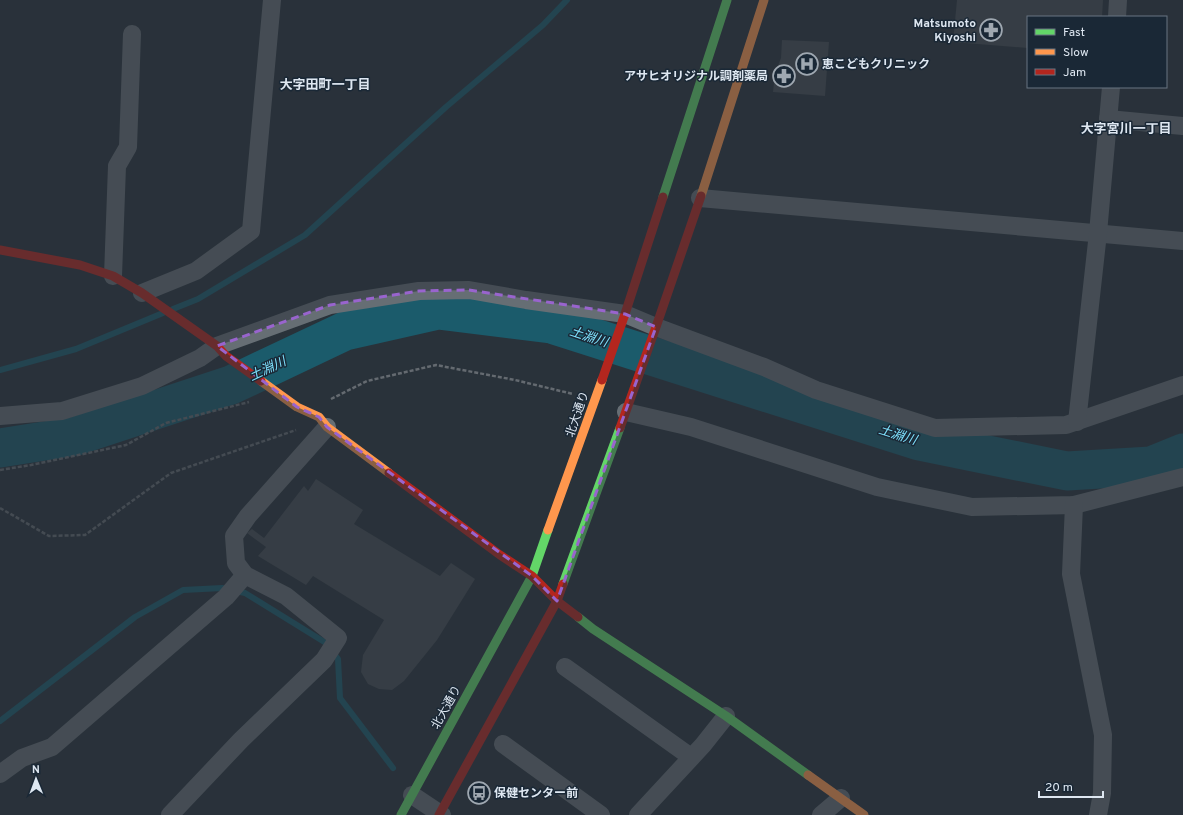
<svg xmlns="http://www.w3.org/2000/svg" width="1183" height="815" viewBox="0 0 1183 815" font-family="Overpass,'Noto Sans JP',sans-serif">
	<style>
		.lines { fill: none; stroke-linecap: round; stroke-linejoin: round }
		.stream { stroke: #1b5b6b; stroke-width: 6 }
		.river { stroke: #1b5b6b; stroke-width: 39 }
		.building { fill: #454c52 }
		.path { stroke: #646a70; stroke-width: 2.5; stroke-dasharray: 4 2; stroke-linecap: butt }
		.street { stroke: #666e74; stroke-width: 18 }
		.fast { stroke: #63d668; stroke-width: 9 }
		.slow { stroke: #ff974d; stroke-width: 9 }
		.jam { stroke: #b3261e; stroke-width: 9 }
		.marked { fill: none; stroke: #9964ce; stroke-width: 3; stroke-dasharray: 8 5; stroke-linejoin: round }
		.labels { text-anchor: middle; stroke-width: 3; stroke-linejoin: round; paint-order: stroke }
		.poi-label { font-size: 12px; font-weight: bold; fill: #dee7f1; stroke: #1a2836; text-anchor: end }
		.street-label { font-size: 12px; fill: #dee7f1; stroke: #1a2836 }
		.neighbourhood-label { font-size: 13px; font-weight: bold; fill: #dee7f1; stroke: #1a2836 }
		.water-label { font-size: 13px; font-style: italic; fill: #7ee2fe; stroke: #1a2836 }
	</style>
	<rect width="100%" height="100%" fill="#29323a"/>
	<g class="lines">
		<g class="stream">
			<polyline points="173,309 198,299 305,235 446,107 543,25 567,0"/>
			<polyline points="0,370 76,349 163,313"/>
			<polyline points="0,721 135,617 183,590 222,588 245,593 326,643 338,659 340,698 393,768"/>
		</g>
		<polyline class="river" points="0,448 76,436 231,385 345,331 438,310 551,324 919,441 1067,471 1151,466 1183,453"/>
	</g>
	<g class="building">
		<polygon points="957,0 1103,0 1102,17 1028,17 1028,48 953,42"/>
		<polygon points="782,40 829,42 825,96 773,92 775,74 781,58"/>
		<polygon points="316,479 363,510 354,524 440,576 451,563 475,579 437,640 404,681 392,690 379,689 368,684 361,672 363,655 384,620 313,576 306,585 258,556 266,547 247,533 252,529 264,538 304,486 308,491"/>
	</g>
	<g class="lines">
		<g class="path">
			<polyline points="331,399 367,381 436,365 515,380 573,394"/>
			<polyline points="0,470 31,465 126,445 166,423 249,402"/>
			<polyline points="0,508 49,536 85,535 171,473 296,430"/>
		</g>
		<g class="street">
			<polyline points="1117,17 1118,0"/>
			<polyline points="1108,119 1183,126"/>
			<polyline points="700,198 1183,241"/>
			<polyline points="113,276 117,166 128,147 132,34"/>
			<polyline points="142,293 196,271 251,231 272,0"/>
			<polyline points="626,412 691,427 877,487 972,507 1074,505 1183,477"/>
			<polyline points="0,416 62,411 142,386 200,358 217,346 330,305 419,291 469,290 526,300 625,314 656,327 764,367 816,390 935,428 1066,425 1183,385"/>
			<polyline points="1077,422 1098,233 1111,87"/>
			<polyline points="1074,505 1071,574 1103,735 1102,793 1098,815"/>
			<polyline points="565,667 691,757"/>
			<polyline points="503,744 601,815"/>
			<polyline points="0,774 22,758 52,747 226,597 245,575"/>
			<polyline points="412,795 442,815"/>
			<polyline points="170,815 241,740 324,660 338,638 286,596 245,575 236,563 234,536 248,516 327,427"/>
			<polyline points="638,815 703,745 726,716"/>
			<polyline points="821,815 841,798"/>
		</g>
		<g class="fast">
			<polyline points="663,197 727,0"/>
			<polyline points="563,584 620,428"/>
			<polyline points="578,617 593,629 726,716 808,775"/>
			<polyline points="401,815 532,576 548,530"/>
		</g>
		<g class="slow">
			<polyline points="701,196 764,0"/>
			<polyline points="261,381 297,407 319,417 327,427 389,473"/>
			<polyline points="548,530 602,380"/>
			<polyline points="808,775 864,815"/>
		</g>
		<g class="jam">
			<polyline points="0,250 80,265 113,276 142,293 217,346 226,356 261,381"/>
			<polyline points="602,380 625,314 663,197"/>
			<polyline points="620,428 656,327 701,196"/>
			<polyline points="389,473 500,555 532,576 557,601 578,617"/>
			<polyline points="439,815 557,601 563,584"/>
		</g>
	</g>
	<path d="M0 0H1183V815H0ZM 469,290 L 625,314 L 656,327 L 557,601 L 532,576 L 327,427 L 319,417 L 297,407 L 217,346 L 330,305 L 419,291 Z" fill="#29323a" fill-opacity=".55" fill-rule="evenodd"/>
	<path class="marked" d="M 469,290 L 625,314 L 656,327 L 557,601 L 532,576 L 327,427 L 319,417 L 297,407 L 217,346 L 330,305 L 419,291 Z"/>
	<defs>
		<g id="pharmacy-ring" transform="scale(1.15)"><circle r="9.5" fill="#1a2836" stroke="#9fa8b1" stroke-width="1.5"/><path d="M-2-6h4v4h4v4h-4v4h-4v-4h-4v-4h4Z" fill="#9fa8b1"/></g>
		<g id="hospital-ring" transform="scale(1.15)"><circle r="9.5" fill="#1a2836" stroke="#9fa8b1" stroke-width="1.5"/><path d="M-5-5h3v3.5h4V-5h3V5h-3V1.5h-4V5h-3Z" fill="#9fa8b1"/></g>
		<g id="bus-ring" transform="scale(1.15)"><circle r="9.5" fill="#1a2836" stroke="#9fa8b1" stroke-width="1.5"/><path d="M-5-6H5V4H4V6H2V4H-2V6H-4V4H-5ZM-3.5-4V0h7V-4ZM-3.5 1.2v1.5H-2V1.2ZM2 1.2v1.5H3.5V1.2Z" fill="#9fa8b1"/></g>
	</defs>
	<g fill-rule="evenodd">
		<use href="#pharmacy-ring" x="991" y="30"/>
		<use href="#hospital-ring" x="807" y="64"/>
		<use href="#pharmacy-ring" x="784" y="76"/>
		<use href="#bus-ring" x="479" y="793"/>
	</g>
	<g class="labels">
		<g class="poi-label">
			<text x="976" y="27">Matsumoto<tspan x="976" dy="14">Kiyoshi</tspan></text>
			<text x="822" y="68" text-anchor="start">恵こどもクリニック</text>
			<text x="768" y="80">アサヒオリジナル調剤薬局</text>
			<text x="494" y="797" text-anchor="start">保健センター前</text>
		</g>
		<g class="street-label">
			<text transform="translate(577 414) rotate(-71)" y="4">北大通り</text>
			<text transform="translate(446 707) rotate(-61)" y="4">北大通り</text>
		</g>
		<g class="neighbourhood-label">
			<text x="325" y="89">大字田町一丁目</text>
			<text x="1126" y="133">大字宮川一丁目</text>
		</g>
		<g class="water-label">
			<text transform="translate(589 336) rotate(18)" y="5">土淵川</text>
			<text transform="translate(267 368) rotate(-25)" y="5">土淵川</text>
			<text transform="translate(898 434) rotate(17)" y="5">土淵川</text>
		</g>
	</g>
	<rect x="1027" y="16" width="140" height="72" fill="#1a2836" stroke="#687481"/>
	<rect x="1035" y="29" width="20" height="6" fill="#63d668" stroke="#687481"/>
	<text x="1063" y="36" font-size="12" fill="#dee7f1">Fast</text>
	<rect x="1035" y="49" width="20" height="6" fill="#ff974d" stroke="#687481"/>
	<text x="1063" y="56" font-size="12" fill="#dee7f1">Slow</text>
	<rect x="1035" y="69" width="20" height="6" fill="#b3261e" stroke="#687481"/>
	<text x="1063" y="76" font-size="12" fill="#dee7f1">Jam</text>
	<g transform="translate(36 779) rotate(359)" stroke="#1a2836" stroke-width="3" paint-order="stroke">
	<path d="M0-3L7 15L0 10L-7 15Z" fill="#dee7f1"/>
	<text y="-6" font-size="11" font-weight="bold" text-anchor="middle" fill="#dee7f1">N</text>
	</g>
	<path d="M1039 791v6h64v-6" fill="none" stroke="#dee7f1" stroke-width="2"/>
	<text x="1045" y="791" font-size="12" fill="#dee7f1" stroke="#1a2836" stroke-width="3" paint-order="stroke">20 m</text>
</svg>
